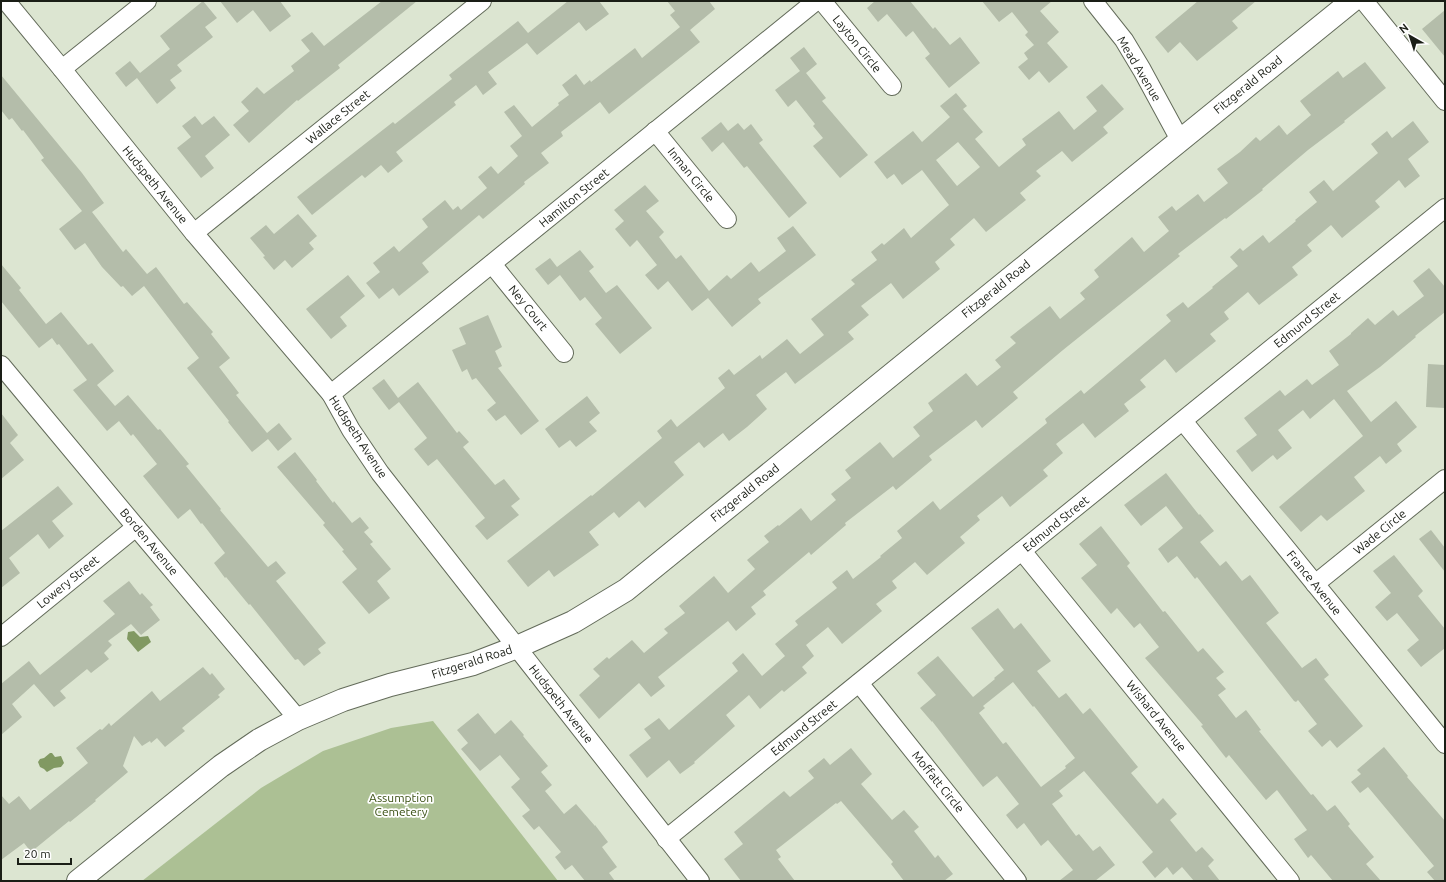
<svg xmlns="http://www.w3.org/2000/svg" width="1446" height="882" viewBox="0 0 1446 882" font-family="Ubuntu,sans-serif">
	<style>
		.green { fill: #acc094 }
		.water { fill: #819962 }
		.building { fill: #b4bdaa; fill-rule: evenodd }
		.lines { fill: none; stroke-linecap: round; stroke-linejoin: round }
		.minor-casing { stroke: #636b5a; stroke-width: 20 }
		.major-casing { stroke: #636b5a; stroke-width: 24 }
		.minor { stroke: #fff; stroke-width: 18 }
		.major { stroke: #fff; stroke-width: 22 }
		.labels { text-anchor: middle; stroke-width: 3.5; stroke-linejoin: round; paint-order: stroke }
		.street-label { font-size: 12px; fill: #1a1e16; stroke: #fff }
		.park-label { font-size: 12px; fill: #394f12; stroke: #fff }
	</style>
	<rect width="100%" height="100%" fill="#dce5d1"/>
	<polygon class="green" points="433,721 558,881 142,881 261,788 323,751 391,728"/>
	<g class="water">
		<polygon points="134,631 140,637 148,636 151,642 138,652 127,639 128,632"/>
		<polygon points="50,753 52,753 55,757 61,756 64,763 61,767 54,768 47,772 44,769 40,767 38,762 40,759 44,758"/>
	</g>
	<g class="building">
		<polygon points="203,1 217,18 205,27 213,37 177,65 182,71 170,80 176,88 157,104 137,78 126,87 115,73 130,61 140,73 170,49 160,36"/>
		<polygon points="220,1 280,1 291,16 270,32 253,10 237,23"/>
		<polygon points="382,1 417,1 338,65 340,68 298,101 297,100 249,143 233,125 249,111 241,102 257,87 264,94 294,71 291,66 310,51 301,40 312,32 324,46"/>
		<polygon points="568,1 599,1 609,14 586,31 579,22 537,55 527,43 488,72 497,84 483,95 476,85 454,102 456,105 396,152 403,161 388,173 381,165 365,178 362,175 312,215 297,197 393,122 395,124 452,79 449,75 518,21 528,33"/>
		<polygon points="667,1 709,1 715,9 690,30 700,42 609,114 600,102 561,132 563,136 541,153 549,163 524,182 525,184 483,219 479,215 422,263 429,272 399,296 393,288 379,299 366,283 380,272 373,263 394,246 399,252 428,227 422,219 445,200 453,210 458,206 461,210 487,188 478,177 491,166 498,174 518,156 510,146 522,136 504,112 514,105 532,127 559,105 558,103 569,95 562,85 576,74 584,85 590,80 591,82 635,48 642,58 680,27 670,15 675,11"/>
		<polygon points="875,1 910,1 933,29 935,27 950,45 960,37 980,63 949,88 925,58 930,54 913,31 906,37 887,14 878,22 867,8"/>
		<polygon points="982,1 1052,1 1040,11 1059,32 1047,43 1068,67 1049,83 1039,71 1029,80 1018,67 1028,59 1024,53 1034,45 1025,35 1028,32 1012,12 999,22"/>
		<polygon points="1198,1 1256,1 1232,21 1238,28 1197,61 1180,42 1168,53 1155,37"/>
		<polygon points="1445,10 1445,57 1422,29"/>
		<polygon points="804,47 817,64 806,73 826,98 822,101 868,155 840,178 813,146 823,138 813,126 815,124 796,100 788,107 775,90 800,71 790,58"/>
		<polygon points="1365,62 1386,88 1344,121 1345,122 1308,150 1262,189 1263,190 1226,219 1225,218 1178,254 1180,256 1063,350 1013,392 1018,398 982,428 976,420 929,456 932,460 896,490 893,486 845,523 846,525 811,555 809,552 763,591 766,595 751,607 756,614 736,631 728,621 658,677 665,686 651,697 639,683 599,719 579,695 600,676 593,669 607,657 609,659 632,640 644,653 668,633 664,629 685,613 679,606 714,576 728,593 755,569 747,560 769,542 764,536 778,525 779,526 801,508 811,521 836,500 831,494 851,478 845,470 880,442 893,458 920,436 913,427 933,411 928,403 966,373 977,386 1001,367 995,360 1016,343 1010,337 1050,306 1060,319 1085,299 1080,293 1099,277 1094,270 1132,237 1144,252 1169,231 1158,217 1172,206 1176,211 1198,194 1204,202 1228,183 1217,169 1240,152 1256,137 1260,141 1279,125 1287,135 1311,115 1300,101 1338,71 1343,78"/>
		<polygon points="1,75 82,173 104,203 92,212 123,252 126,249 147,274 156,267 184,304 187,302 213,332 211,334 230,358 219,367 239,393 236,395 267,433 279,423 292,439 278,451 268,439 252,452 228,422 229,421 187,368 199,358 144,286 132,296 123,286 121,287 102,267 85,243 75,250 59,229 82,211 41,160 44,158 23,130 22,131 12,118 9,120 1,110"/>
		<path d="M 1102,84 L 1124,109 L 1103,127 L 1108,133 L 1072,162 L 1062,151 L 1036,171 L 1041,176 L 1020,193 L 1026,200 L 986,232 L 974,218 L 950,239 L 955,245 L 935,262 L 940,269 L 903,299 L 891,283 L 861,306 L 869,315 L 848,332 L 854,339 L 795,384 L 786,372 L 756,395 L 767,409 L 747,427 L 729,441 L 723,433 L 704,448 L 699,442 L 674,462 L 684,475 L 645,508 L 639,501 L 619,518 L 614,512 L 589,532 L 599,545 L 554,577 L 549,570 L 528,587 L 507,561 L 591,495 L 592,496 L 662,438 L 657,431 L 671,419 L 677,427 L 725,388 L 718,378 L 729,369 L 734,375 L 760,355 L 762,359 L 787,339 L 800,354 L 824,335 L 811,319 L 855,284 L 851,280 L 877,260 L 871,252 L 882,243 L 884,245 L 904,228 L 911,238 L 949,205 L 922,170 L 902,185 L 894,174 L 887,179 L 874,162 L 913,131 L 922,142 L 950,117 L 940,106 L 956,93 L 967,106 L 963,109 L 983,132 L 975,139 L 999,167 L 1026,145 L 1022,139 L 1059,111 L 1074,130 L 1097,111 L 1086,97 ZM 958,142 L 980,167 L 957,186 L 936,160 Z"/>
		<polygon points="195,116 202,125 214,116 230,135 205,156 214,168 201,178 177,148 191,137 182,126"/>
		<polygon points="1413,121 1429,142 1408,159 1420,176 1405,188 1399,180 1375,201 1380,207 1342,238 1331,225 1307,245 1312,251 1292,267 1298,275 1259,305 1248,292 1224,312 1229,319 1210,334 1216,341 1176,373 1165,359 1140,380 1146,387 1124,404 1129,411 1095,438 1083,423 1056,444 1063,453 1043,470 1048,476 1010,507 1002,496 977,516 980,520 960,537 965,543 927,575 915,562 892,581 897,588 876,604 882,611 842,644 828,627 806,645 814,656 802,667 807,673 784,692 782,690 760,709 749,695 726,715 735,726 694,762 695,763 680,774 669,760 647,778 629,755 651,738 644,729 659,718 669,730 738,671 732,663 743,653 762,676 785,656 775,644 798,625 795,621 837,588 832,582 847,570 853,579 881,557 880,556 902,538 897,531 933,501 940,510 1047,423 1045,419 1081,390 1084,394 1171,321 1166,315 1183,302 1188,308 1213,288 1212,287 1238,266 1230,257 1240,248 1243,251 1263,235 1269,243 1296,221 1295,220 1317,202 1309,192 1324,180 1333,191 1378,153 1371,144 1387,131 1392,138"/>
		<polygon points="721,122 728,131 738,123 744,130 751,124 763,140 759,143 807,203 789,218 747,166 744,168 723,142 712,152 701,138"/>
		<polygon points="645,185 659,201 646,211 664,232 659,237 676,259 681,255 709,291 727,275 731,279 751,262 759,272 786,251 777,238 793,226 816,255 758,299 761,303 732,327 708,298 692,311 668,281 658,290 645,275 657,265 637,240 630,247 615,229 624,221 614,210"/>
		<polygon points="298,214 317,236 309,243 314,249 292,268 285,260 274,270 263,257 265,256 250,238 266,225 274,234"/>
		<polygon points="580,250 594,267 589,271 606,293 617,285 652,328 620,354 595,324 602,318 585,297 580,301 560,275 548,285 535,269 550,258 557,267"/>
		<polygon points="1,264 21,288 19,290 46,324 61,312 88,345 92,343 114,371 97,385 115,406 128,395 158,430 160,429 189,464 186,466 221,509 220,510 268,567 276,561 286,573 276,581 326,643 318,649 321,653 304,666 298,659 295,660 250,604 249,605 226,577 225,578 214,563 225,553 202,523 201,524 190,509 178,519 143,476 157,464 133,434 131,436 119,421 107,431 73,390 87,380 59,344 57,345 52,338 39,348 1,301"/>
		<polygon points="1429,268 1445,287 1445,312 1415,336 1416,337 1380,367 1347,391 1371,422 1396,401 1417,427 1397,444 1402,451 1386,464 1380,456 1354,477 1365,491 1327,521 1321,515 1301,532 1279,507 1363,436 1334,399 1310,419 1303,410 1278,430 1292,448 1277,460 1273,455 1252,472 1236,451 1257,435 1244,418 1280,390 1285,396 1307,379 1312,385 1339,365 1329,351 1351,334 1351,333 1368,318 1375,325 1393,310 1398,316 1424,296 1413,281"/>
		<polygon points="348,275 365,296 340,317 347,326 331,339 306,309"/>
		<polygon points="488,315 502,347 495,351 502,366 498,368 539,421 521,435 505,415 496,421 487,410 496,403 476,378 472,380 467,369 462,372 452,350 466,344 459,328"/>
		<polygon points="1428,364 1445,365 1445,408 1426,407"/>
		<polygon points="384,379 398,398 418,382 457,433 459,431 469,442 463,447 495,485 504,479 520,499 511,506 519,515 487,540 475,526 485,518 437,459 428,466 414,449 427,438 399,402 389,410 372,388"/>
		<polygon points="587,396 600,413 589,422 597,431 576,447 570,440 559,448 545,429"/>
		<polygon points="1,413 18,435 10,443 24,460 1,479"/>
		<polygon points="295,452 317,480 316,481 333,503 334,501 352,523 360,517 369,528 364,532 373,542 370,544 391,569 377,581 390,598 369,614 342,582 357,569 342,551 344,550 323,525 325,523 277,467"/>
		<polygon points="1166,473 1199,515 1200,514 1214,531 1200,542 1220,566 1226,561 1242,581 1250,575 1279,613 1266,623 1302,668 1316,658 1329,675 1324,679 1363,726 1337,748 1330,740 1322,747 1308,731 1317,724 1298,700 1296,702 1294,701 1197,577 1195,579 1177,556 1168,563 1158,549 1183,528 1166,506 1141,526 1124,505"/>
		<polygon points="58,486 73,504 52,521 64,536 49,549 38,534 9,558 20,573 1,588 1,531"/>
		<polygon points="1101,526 1130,563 1127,566 1163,612 1165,611 1198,652 1203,648 1224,672 1216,678 1226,689 1218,695 1236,718 1246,710 1261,730 1259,731 1311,795 1313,794 1327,811 1335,805 1350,824 1348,826 1374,857 1366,864 1381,881 1333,881 1311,855 1308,858 1294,839 1307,830 1277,790 1266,800 1229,755 1226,758 1201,726 1203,725 1145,658 1159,647 1140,623 1134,628 1117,608 1111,614 1081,578 1097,565 1079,544"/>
		<polygon points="1431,530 1445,548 1445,572 1419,539"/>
		<polygon points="1394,555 1423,591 1418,596 1445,629 1445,648 1421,667 1407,650 1419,640 1397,613 1387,621 1375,607 1391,593 1373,571"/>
		<polygon points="129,581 140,595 142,593 153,605 150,607 160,620 141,635 131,624 108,641 112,645 104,653 109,659 91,673 87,669 60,691 66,698 54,707 34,684 12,704 22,717 1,735 1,684 29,661 40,675 60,659 115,614 103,601"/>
		<path d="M 998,608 L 1014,629 L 1021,623 L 1051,661 L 1037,671 L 1059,698 L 1066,693 L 1083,714 L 1090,708 L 1138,767 L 1131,773 L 1157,804 L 1163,798 L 1177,814 L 1170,820 L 1196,852 L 1202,847 L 1214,860 L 1208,866 L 1220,881 L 1194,881 L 1182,867 L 1173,875 L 1167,867 L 1155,878 L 1142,862 L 1153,852 L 1084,771 L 1059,791 L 1063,796 L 1052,804 L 1076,836 L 1079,834 L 1093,851 L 1100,846 L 1115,865 L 1095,881 L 1059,881 L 1073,870 L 1048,840 L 1041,846 L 1024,823 L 1017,829 L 1006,815 L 1019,804 L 997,776 L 983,787 L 932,721 L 932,722 L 920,708 L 936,695 L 917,673 L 938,656 L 973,697 L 995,679 L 994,678 L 1004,670 L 971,628 ZM 1013,682 L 1033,707 L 1034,706 L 1075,758 L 1065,766 L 1066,768 L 1041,787 L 1006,742 L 1003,744 L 979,713 L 985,708 L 983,706 Z"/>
		<polygon points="203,667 210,675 212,673 225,689 218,695 220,697 182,728 185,731 165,747 157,738 151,743 150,741 142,746 134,736 123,766 128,772 95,800 96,801 70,822 69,821 31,852 24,843 1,860 1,795 9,804 19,796 30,810 88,763 76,748 100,729 102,730 109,723 111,726 152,691 160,701"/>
		<polygon points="478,713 495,734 511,720 524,735 523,736 548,766 541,772 552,785 545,791 564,814 576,804 595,826 595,825 608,842 602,847 617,867 609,873 615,881 585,881 572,865 565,870 555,857 561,852 539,826 534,830 522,816 530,810 511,787 520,779 500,755 480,771 461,749 468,743 457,730"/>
		<polygon points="1384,747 1408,776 1407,777 1445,821 1445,881 1435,881 1427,872 1434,866 1368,787 1360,793 1351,782 1361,774 1357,770"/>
		<polygon points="851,748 872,774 861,784 892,820 904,810 919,827 914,831 935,858 938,855 953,874 944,881 904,881 891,864 893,862 841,801 837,804 836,803 776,850 781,857 778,859 795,881 741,881 724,859 743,844 734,832 784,791 790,797 814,778 808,771 824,758 830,765"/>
	</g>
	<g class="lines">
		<g class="minor-casing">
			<g id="minor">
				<polyline points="6,1 62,69 194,233 331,394 351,430 380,473 700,881"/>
				<polyline points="822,1 892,86"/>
				<polyline points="1093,1 1124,40 1142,70 1180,140"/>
				<polyline points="1364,1 1445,101"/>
				<polyline points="62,69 147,1"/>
				<polyline points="655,131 727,219"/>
				<polyline points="194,233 482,1"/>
				<polyline points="492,264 564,353"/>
				<polyline points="1,365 136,527 298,719"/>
				<polyline points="331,394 816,1"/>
				<polyline points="1183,421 1445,744"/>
				<polyline points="1022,551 1290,881"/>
				<polyline points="1315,584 1445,479"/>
				<polyline points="1,637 136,527"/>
				<polyline points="859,683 1017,881"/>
				<polyline points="666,839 1445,208"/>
			</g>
		</g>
		<g class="major-casing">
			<polyline id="major" points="78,881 221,766 259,740 298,719 343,700 390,685 473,664 517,647 573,622 626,590 1352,1"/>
		</g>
		<use href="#minor" class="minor"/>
		<use href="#major" class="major"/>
	</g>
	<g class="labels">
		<g class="street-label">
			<text transform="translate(857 44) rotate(51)" y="4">Layton Circle</text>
			<text transform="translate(1139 69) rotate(59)" y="4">Mead Avenue</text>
			<text transform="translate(1248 85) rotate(-39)" y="4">Fitzgerald Road</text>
			<text transform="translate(338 117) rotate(-39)" y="4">Wallace Street</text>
			<text transform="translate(691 175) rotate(51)" y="4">Inman Circle</text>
			<text transform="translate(155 185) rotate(51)" y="4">Hudspeth Avenue</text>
			<text transform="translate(574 198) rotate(-39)" y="4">Hamilton Street</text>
			<text transform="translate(996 289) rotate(-39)" y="4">Fitzgerald Road</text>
			<text transform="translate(528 308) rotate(51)" y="4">Ney Court</text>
			<text transform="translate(1307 320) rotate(-39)" y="4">Edmund Street</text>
			<text transform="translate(358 437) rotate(57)" y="4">Hudspeth Avenue</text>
			<text transform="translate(745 493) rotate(-39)" y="4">Fitzgerald Road</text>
			<text transform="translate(1056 524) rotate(-39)" y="4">Edmund Street</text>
			<text transform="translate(1380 532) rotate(-39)" y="4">Wade Circle</text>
			<text transform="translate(149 542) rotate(50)" y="4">Borden Avenue</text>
			<text transform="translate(68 582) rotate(-39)" y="4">Lowery Street</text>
			<text transform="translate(1314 583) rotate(51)" y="4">France Avenue</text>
			<text transform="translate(472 662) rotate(-18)" y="4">Fitzgerald Road</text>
			<text transform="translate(561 704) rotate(52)" y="4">Hudspeth Avenue</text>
			<text transform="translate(1156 716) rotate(51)" y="4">Wishard Avenue</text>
			<text transform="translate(804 728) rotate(-39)" y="4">Edmund Street</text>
			<text transform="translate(938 782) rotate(51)" y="4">Moffatt Circle</text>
		</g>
		<g class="park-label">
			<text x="401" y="802">Assumption<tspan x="401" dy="14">Cemetery</tspan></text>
		</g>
	</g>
	<rect width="1446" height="882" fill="none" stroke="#1a1e16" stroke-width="4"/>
	<g transform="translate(1410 36) rotate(321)" stroke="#ffffff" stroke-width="3" paint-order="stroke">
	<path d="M0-3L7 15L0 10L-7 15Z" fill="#1a1e16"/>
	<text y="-6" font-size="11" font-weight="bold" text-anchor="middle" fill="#1a1e16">N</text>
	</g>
	<path d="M18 858v6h53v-6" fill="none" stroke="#1a1e16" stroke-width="2"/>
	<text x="24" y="858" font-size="12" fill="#1a1e16" stroke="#ffffff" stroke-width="3" paint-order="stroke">20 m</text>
</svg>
